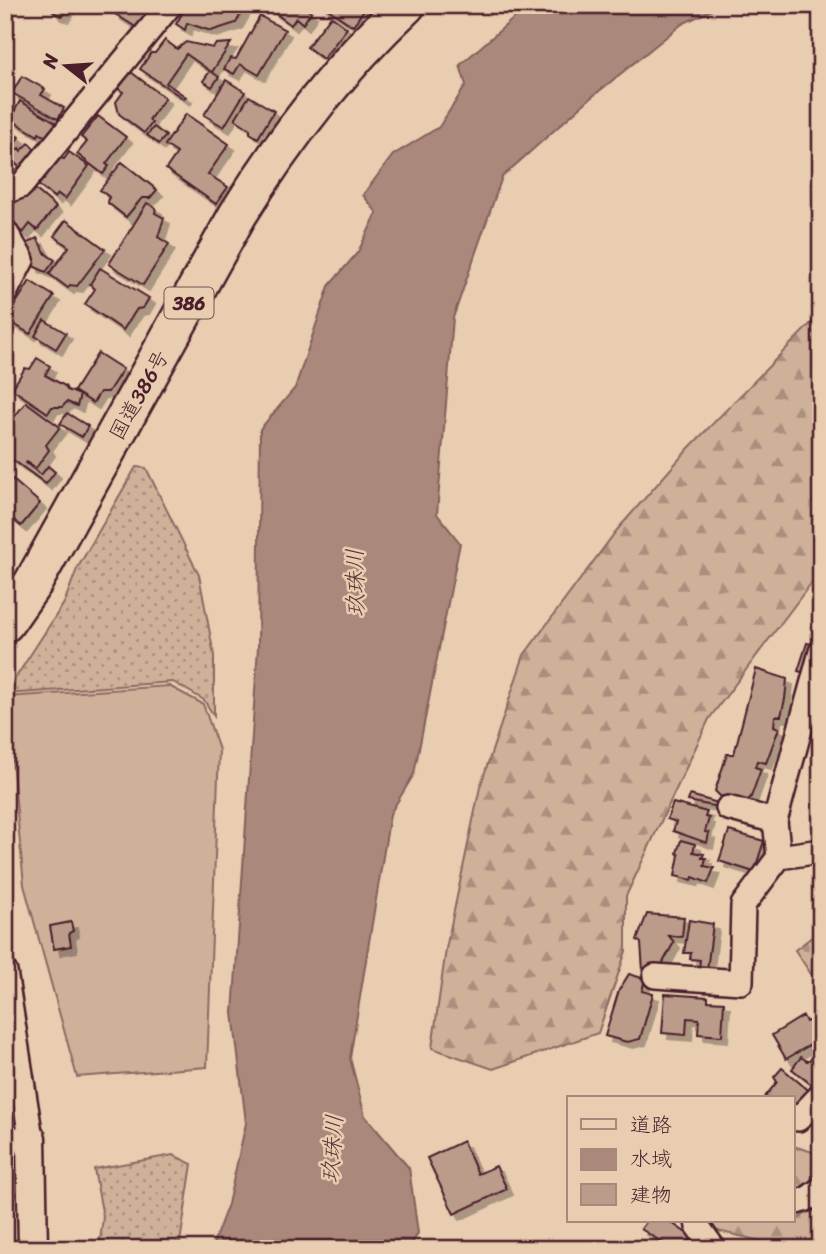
<svg xmlns="http://www.w3.org/2000/svg" width="826" height="1254" viewBox="0 0 826 1254" font-family="Sriracha,'Klee One',sans-serif">
	<style>
		.grass { fill: url(#grass-dots); stroke: #8c6862; stroke-width: 2 }
		.forest { fill: url(#forest-firs); stroke: #8c6862; stroke-width: 2 }
		.cemetery { fill: url(#cemetery-stones); stroke: #8c6862; stroke-width: 2 }
		.garden { fill: #cfb19a; stroke: #8c6862; stroke-width: 2 }
		.water { fill: #aa897b; stroke: #845f5b; stroke-width: 2 }
		.building { fill: #bb9c8b; stroke: #4a1f2b; stroke-width: 2; filter: url(#shadow) }
		.lines { fill: none; stroke-linecap: round; stroke-linejoin: round }
		.minor-casing { stroke: #4a1f2b; stroke-width: 28 }
		.tertiary-casing { stroke: #4a1f2b; stroke-width: 33 }
		.trunk-casing { stroke: #4a1f2b; stroke-width: 42 }
		.minor { stroke: #e8cdb0; stroke-width: 23 }
		.tertiary { stroke: #e8cdb0; stroke-width: 28 }
		.trunk { stroke: #e8cdb0; stroke-width: 37 }
		.labels { text-anchor: middle; stroke-width: 5; stroke-linejoin: round; paint-order: stroke }
		.shield { fill: #e8cdb0; stroke: #795353; stroke-width: 2 }
		.shield-label { font-size: 19px; font-weight: bold; fill: #4a1f2b }
		.street-label { font-size: 21px; fill: #4a1f2b; stroke: #e8cdb0 }
		.water-label { font-size: 23px; font-style: italic; fill: #5d343b; stroke: #e8cdb0 }
	</style>
	<defs>
		<pattern id="grass-dots" width="8" height="8" patternUnits="userSpaceOnUse" patternTransform="scale(1.75)"><rect width="8" height="8" fill="#cfb19a"/><path d="M2 2h.1M6 6h.1" fill="none" stroke="#aa8f7e" stroke-width="1.8" stroke-linecap="round"/></pattern>
		<pattern id="forest-firs" width="22" height="20" patternUnits="userSpaceOnUse" patternTransform="scale(1.75)"><rect width="22" height="20" fill="#cfb19a"/><path d="M5 1l3.5 6h-7zM16 11l3.5 6h-7z" fill="#aa8f7e"/></pattern>
		<pattern id="cemetery-stones" width="16" height="16" patternUnits="userSpaceOnUse" patternTransform="scale(1.75)"><rect width="16" height="16" fill="#cfb19a"/><path d="M2 7V4a2 2 0 0 1 4 0v3zM10 15v-3a2 2 0 0 1 4 0v3z" fill="#aa8f7e"/></pattern>
		<filter id="shadow"><feDropShadow dx="6" dy="6" stdDeviation="0" flood-color="#0004"/></filter>
	</defs>
	<rect width="100%" height="100%" fill="#e8cdb0"/>
	<filter id="ink" filterUnits="userSpaceOnUse"><feTurbulence type="fractalNoise" baseFrequency=".0143" numOctaves="2"/><feDisplacementMap in="SourceGraphic" scale="14" xChannelSelector="R" yChannelSelector="G"/><feConvolveMatrix kernelMatrix="1 2 1 2 8 2 1 2 1" color-interpolation-filters="sRGB"/></filter>
	<g filter="url(#ink)">
		<g class="grass">
			<polygon points="136,467 146,468 199,575 214,655 214,716 204,700 173,682 5,694 64,603 77,569"/>
			<polygon points="173,1155 192,1164 179,1249 99,1249 103,1217 94,1169"/>
		</g>
		<g class="forest">
			<polygon points="821,313 821,570 709,719 626,896 626,951 598,1033 493,1069 432,1048 446,949 480,787 524,655 617,530 689,448"/>
			<polygon points="793,1146 813,1152 821,1165 821,1183 793,1196"/>
			<polygon points="821,1203 821,1247 818,1249 796,1249 709,1229 708,1221 795,1221"/>
		</g>
		<polygon class="cemetery" points="821,930 821,989 795,950"/>
		<polygon class="garden" points="169,686 203,704 219,750 207,1067 77,1077 24,885 6,697"/>
		<polygon class="water" points="529,5 722,5 682,24 587,101 502,177 453,318 437,514 460,543 414,774 390,814 350,1058 365,1116 409,1168 418,1233 409,1249 211,1249 228,1204 246,1123 233,1013 258,647 260,429 295,388 329,286 358,252 377,213 363,195 393,155 439,127 466,85 460,65"/>
		<g class="building">
			<polygon points="47,5 70,5 63,16 56,14"/>
			<polygon points="120,5 136,5 152,15 142,31 115,14"/>
			<polygon points="187,5 246,5 236,23 211,31 187,23 185,30 176,24"/>
			<polygon points="268,5 306,5 304,7 311,12 303,24 296,18 291,25 267,7"/>
			<polygon points="322,5 367,5 353,26"/>
			<polygon points="260,16 285,30 259,75 240,64 234,74 224,69 230,58 236,59"/>
			<polygon points="331,16 347,28 323,59 307,47"/>
			<polygon points="165,40 177,49 186,42 213,48 216,44 231,43 212,72 219,77 212,87 203,81 210,71 186,54 166,83 186,97 184,99 140,69 151,53 155,53"/>
			<polygon points="131,72 165,98 149,120 152,123 144,133 119,114 116,102 123,92 118,89"/>
			<polygon points="22,76 45,89 41,95 64,108 58,119 12,93"/>
			<polygon points="226,80 245,92 224,127 204,115"/>
			<polygon points="249,96 274,111 258,138 250,133 250,129 235,119"/>
			<polygon points="20,101 57,123 48,138 39,133 38,136 10,119"/>
			<polygon points="186,114 229,144 208,174 228,187 216,204 166,169 177,153 165,145"/>
			<polygon points="98,116 126,137 106,164 109,166 103,174 77,154 87,142 81,137"/>
			<polygon points="154,127 166,136 159,144 147,135"/>
			<polygon points="7,129 19,137 12,147 5,143"/>
			<polygon points="29,143 38,153 21,169 9,157 19,148 21,151"/>
			<polygon points="69,152 89,166 65,199 58,194 55,198 37,184 58,157 64,159"/>
			<polygon points="122,162 157,190 150,198 142,198 126,217 108,203 109,197 100,190"/>
			<polygon points="30,185 56,207 37,230 30,224 23,233 5,218 5,214"/>
			<polygon points="147,203 156,208 155,213 164,218 158,237 169,244 143,285 109,264"/>
			<polygon points="66,220 105,249 77,286 70,285 68,288 49,274 69,247 54,236"/>
			<polygon points="37,238 46,254 55,260 46,272 33,266 33,262 24,245"/>
			<polygon points="100,268 149,298 143,308 137,309 123,330 85,304 95,289 90,284"/>
			<polygon points="30,281 54,296 30,334 6,319"/>
			<polygon points="44,320 66,333 56,349 35,336"/>
			<polygon points="98,353 123,369 108,392 100,392 93,403 74,391"/>
			<polygon points="37,358 50,366 45,375 65,386 67,390 80,395 77,406 67,402 62,407 52,407 48,413 12,389 25,368 30,369"/>
			<polygon points="26,402 60,427 46,445 49,450 36,468 27,462 26,463 41,475 48,466 55,472 46,484 5,454 5,429"/>
			<polygon points="67,413 88,426 82,437 60,424"/>
			<polygon points="5,473 40,503 21,526 5,513"/>
			<polygon points="819,503 821,503 821,548 812,544"/>
			<polygon points="807,643 813,644 805,673 798,671"/>
			<polygon points="756,669 787,679 785,699 781,716 775,716 774,726 779,728 766,763 757,761 755,767 761,769 751,797 746,802 720,796 715,791 727,754 734,754"/>
			<polygon points="690,795 718,803 718,807 688,801"/>
			<polygon points="673,803 707,812 705,817 709,818 705,832 709,833 707,843 673,831 676,822 667,819"/>
			<polygon points="729,831 764,841 754,872 719,861"/>
			<polygon points="681,840 695,844 693,852 704,854 702,858 706,858 704,866 714,868 708,883 693,877 692,880 675,876 679,855 677,853"/>
			<polygon points="647,914 684,917 682,937 669,936 674,942 659,970 643,971 641,943 637,940"/>
			<polygon points="689,920 713,924 707,970 699,969 700,960 690,959 691,953 684,953"/>
			<polygon points="71,922 73,931 69,933 71,946 54,949 50,926"/>
			<polygon points="629,974 645,979 642,991 653,994 640,1039 627,1042 605,1036 619,990"/>
			<polygon points="665,994 708,997 708,1001 724,1002 722,1036 698,1034 699,1019 687,1018 686,1035 662,1033"/>
			<polygon points="803,1016 806,1022 814,1018 821,1029 820,1039 786,1059 772,1035"/>
			<polygon points="821,1054 821,1085 817,1089 792,1069 801,1057 807,1061"/>
			<polygon points="782,1068 814,1095 793,1121 793,1098 764,1098 777,1082 774,1077"/>
			<polygon points="463,1141 478,1174 496,1166 507,1189 454,1214 427,1158"/>
			<polygon points="647,1221 669,1221 692,1237 685,1249 673,1249 641,1229"/>
		</g>
		<g class="lines">
			<g class="minor-casing">
				<g id="minor">
					<polyline points="5,192 21,186 170,5"/>
					<polyline points="5,231 22,260 5,293"/>
					<polyline points="728,808 775,821"/>
					<polyline points="779,857 775,821 821,652"/>
					<polyline points="5,972 31,1138 5,1140"/>
					<polyline points="655,976 741,982 743,905 779,857 821,851"/>
					<polyline points="798,1119 821,1095"/>
					<polyline points="793,1203 807,1199 821,1189"/>
					<polyline points="697,1221 698,1227 714,1249"/>
				</g>
			</g>
			<g class="tertiary-casing">
				<polyline id="tertiary" points="31,1138 33,1249"/>
			</g>
			<g class="trunk-casing">
				<path id="trunk" d="M 5,623 L 33,583 L 237,216 C 285,138 339,68 406,5"/>
			</g>
			<use href="#minor" class="minor"/>
			<use href="#tertiary" class="tertiary"/>
			<use href="#trunk" class="trunk"/>
		</g>
	</g>
	<g class="labels">
		<rect class="shield" x="164.5" y="287.5" width="49" height="31" rx="5"/>
		<g class="shield-label">
			<text x="189" y="310">386</text>
		</g>
		<g class="street-label">
			<text transform="translate(139 395) rotate(-61)" y="7">国道386号</text>
		</g>
		<g class="water-label">
			<text transform="translate(355 583) rotate(-91)" y="8">玖珠川</text>
			<text transform="translate(332 1149) rotate(-86)" y="8">玖珠川</text>
		</g>
	</g>
	<rect width="826" height="1254" fill="none" stroke="#e8cdb0" stroke-width="28"/>
	<rect x="14" y="14" width="798" height="1226" fill="none" stroke="#4a1f2b" stroke-width="2.5" filter="url(#ink)"/>
	<rect x="567" y="1096" width="228" height="126" fill="#e8cdb0" stroke="#a9877b" stroke-width="2"/>
	<rect x="581" y="1119" width="35" height="10" fill="#e8cdb0" stroke="#a9877b" stroke-width="2"/>
	<text x="630" y="1132" font-size="21" fill="#4a1f2b">道路</text>
	<rect x="581" y="1149" width="35" height="21" fill="#aa897b" stroke="#a9877b" stroke-width="2"/>
	<text x="630" y="1166" font-size="21" fill="#4a1f2b">水域</text>
	<rect x="581" y="1184" width="35" height="21" fill="#bb9c8b" stroke="#a9877b" stroke-width="2"/>
	<text x="630" y="1202" font-size="21" fill="#4a1f2b">建物</text>
	<g transform="translate(66 66) rotate(287)" stroke="#e8cdb0" stroke-width="5" paint-order="stroke">
	<path d="M0-5L12 26L0 18L-12 26Z" fill="#4a1f2b"/>
	<text y="-10" font-size="19" font-weight="bold" text-anchor="middle" fill="#4a1f2b">N</text>
	</g>
</svg>
